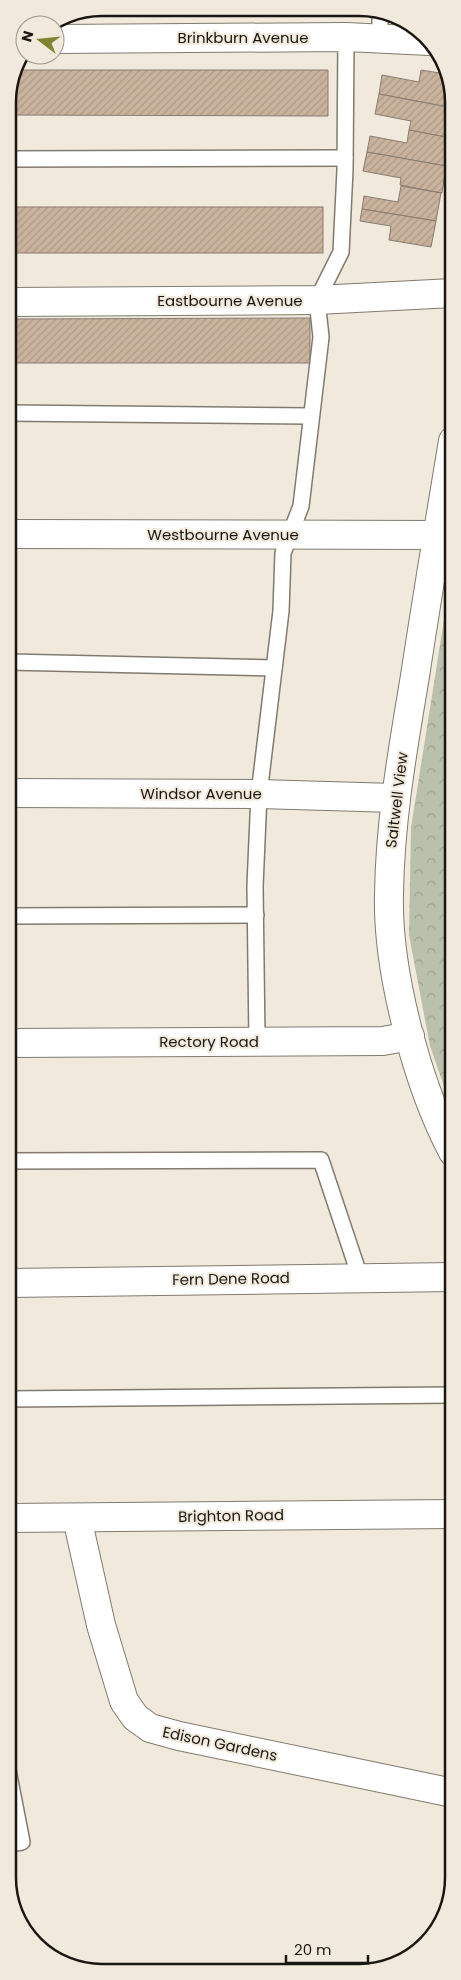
<svg xmlns="http://www.w3.org/2000/svg" width="461" height="1980" viewBox="0 0 461 1980" font-family="Poppins,sans-serif">
	<style>
		.park { fill: url(#park-crowns) }
		.building { fill: url(#building-hatch); stroke: #877d72 }
		.lines { fill: none; stroke-linecap: round; stroke-linejoin: round }
		.service-casing { stroke: #817b6e; stroke-width: 18 }
		.minor-casing { stroke: #817b6e; stroke-width: 30 }
		.tertiary-casing { stroke: #817b6e; stroke-width: 30 }
		.service { stroke: #fff; stroke-width: 15 }
		.minor { stroke: #fff; stroke-width: 28 }
		.tertiary { stroke: #fff; stroke-width: 28 }
		.labels { text-anchor: middle; stroke-width: 4; stroke-linejoin: round; paint-order: stroke }
		.street-label { font-size: 15px; fill: #1a1712; stroke: #f1e9db }
		.rim { fill: none; stroke: #1a1712; stroke-width: 2.5 }
	</style>
	<defs>
		<pattern id="park-crowns" width="20" height="18" patternUnits="userSpaceOnUse" patternTransform="scale(1.25)"><rect width="20" height="18" fill="#b9c0ab"/><path d="M2 6a3 3 0 1 1 6 0M12 15a3 3 0 1 1 6 0" fill="none" stroke="#9ea492"/></pattern>
		<pattern id="building-hatch" width="6" height="6" patternUnits="userSpaceOnUse" patternTransform="scale(1.25)"><rect width="6" height="6" fill="#c9b39d"/><path d="M-1 1l2-2M0 6l6-6M5 7l2-2" fill="none" stroke="#ac9986"/></pattern>
	</defs>
	<rect width="100%" height="100%" fill="#f1e9db"/>
	<polygon class="park" points="453,563 453,1112 430,1046 409,935 411,828"/>
	<g class="building">
		<polygon points="19,70 328,70 328,116 8,115 8,96"/>
		<polygon points="421,70 446,74 453,89 453,108 379,94 382,75 419,82"/>
		<polygon points="379,94 453,108 451,138 409,130 411,121 375,114"/>
		<polygon points="409,130 451,138 446,166 367,152 370,136 407,143"/>
		<polygon points="367,152 446,166 442,193 400,185 401,178 363,171"/>
		<polygon points="401,186 441,193 436,221 362,209 364,196 398,202"/>
		<rect x="8" y="207" width="315" height="46"/>
		<polygon points="362,209 436,221 431,247 389,240 391,226 360,221"/>
		<polygon points="310,318 310,363 8,363 8,319"/>
	</g>
	<g class="lines">
		<g class="service-casing">
			<g id="service">
				<polyline points="380,39 380,11"/>
				<polyline points="8,159 345,158"/>
				<polyline points="8,413 311,416"/>
				<polyline points="8,662 274,668"/>
				<polyline points="8,916 256,915"/>
				<polyline points="257,1042 255,886 259,794 281,611 283,553 301,506 321,337 317,300 341,252 345,170 346,37"/>
				<polyline points="8,1161 321,1160 360,1277"/>
				<polyline points="8,1399 453,1395"/>
				<polyline points="8,1770 22,1842 8,1844"/>
			</g>
		</g>
		<g class="minor-casing">
			<g id="minor">
				<polyline points="55,39 346,37 430,41"/>
				<polyline points="8,302 317,300 453,293"/>
				<polyline points="8,534 437,535"/>
				<polyline points="8,793 259,794 395,798"/>
				<polyline points="8,1283 453,1277"/>
				<polyline points="8,1518 453,1514"/>
				<polyline points="77,1518 101,1625 124,1701 135,1717 150,1728 179,1736 453,1793"/>
			</g>
		</g>
		<g class="tertiary-casing">
			<g id="tertiary">
				<path d="M 453,441 C 440,519 427,597 415,676 C 403,748 390,820 389,894 C 387,971 417,1084 453,1152"/>
				<polyline points="8,1043 383,1041 410,1036"/>
			</g>
		</g>
		<use href="#service" class="service"/>
		<use href="#minor" class="minor"/>
		<use href="#tertiary" class="tertiary"/>
	</g>
	<g class="labels">
		<g class="street-label">
			<text x="243" y="43">Brinkburn Avenue</text>
			<text x="230" y="306">Eastbourne Avenue</text>
			<text x="223" y="540">Westbourne Avenue</text>
			<text x="201" y="799">Windsor Avenue</text>
			<text transform="translate(397 800) rotate(-83)" y="5">Saltwell View</text>
			<text x="209" y="1047">Rectory Road</text>
			<text transform="translate(231 1279) rotate(-1)" y="5">Fern Dene Road</text>
			<text transform="translate(231 1516) rotate(-1)" y="5">Brighton Road</text>
			<text transform="translate(220 1744) rotate(12)" y="5">Edison Gardens</text>
		</g>
	</g>
	<path d="M0 0H461V1980H0ZM102 16H359A86 86 0 0 1 445 102V1878A86 86 0 0 1 359 1964H102A86 86 0 0 1 16 1878V102A86 86 0 0 1 102 16Z" fill="#f1e9db" fill-rule="evenodd"/>
	<path class="rim" d="M102 16H359A86 86 0 0 1 445 102V1878A86 86 0 0 1 359 1964H102A86 86 0 0 1 16 1878V102A86 86 0 0 1 102 16Z"/>
	<g transform="translate(40 40) rotate(286)"><circle r="24" fill="#f1e9db" stroke="#9b958b"/>
	<path d="M0-4L9 19L0 12L-9 19Z" fill="#7e842f"/>
	<text y="-8" font-size="14" font-weight="bold" text-anchor="middle" fill="#1a1712">N</text>
	</g>
	<path d="M286 1955v8h82v-8" fill="none" stroke="#1a1712" stroke-width="2.5"/>
	<text x="294" y="1955" font-size="15" fill="#1a1712" stroke="#f1e9db" stroke-width="4" paint-order="stroke">20 m</text>
</svg>
